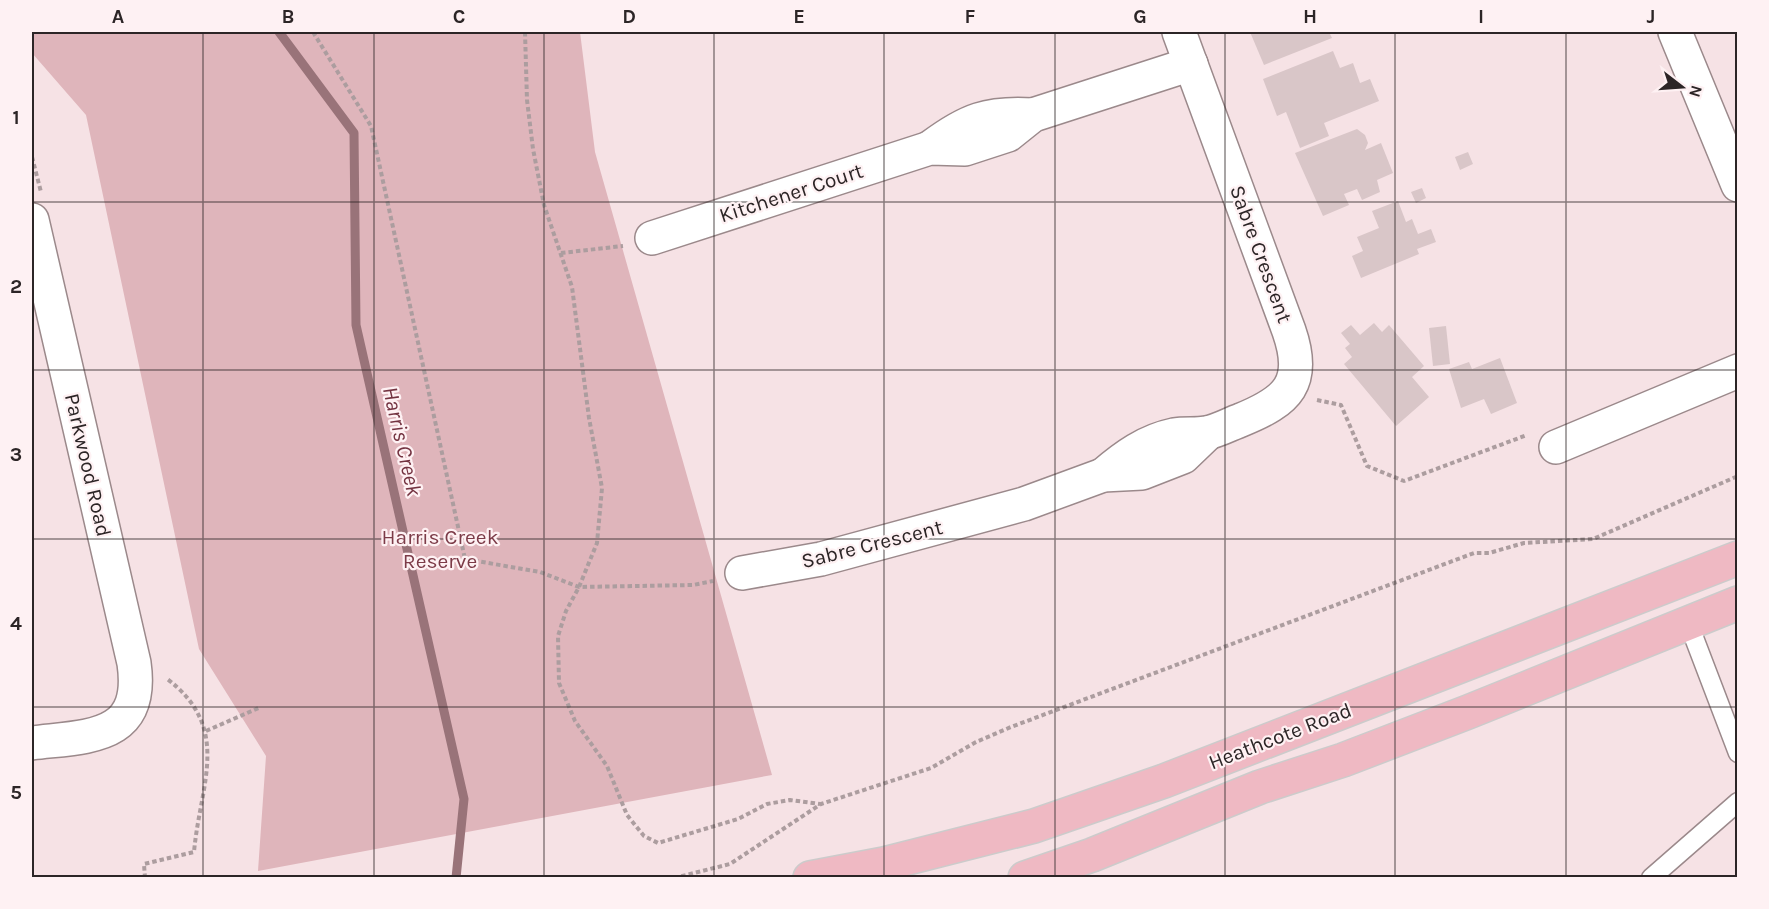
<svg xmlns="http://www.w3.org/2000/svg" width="1769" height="909" viewBox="0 0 1769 909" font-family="Karla,sans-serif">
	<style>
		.green { fill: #dfb5bb }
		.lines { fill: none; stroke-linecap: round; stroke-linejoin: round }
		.stream { stroke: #997379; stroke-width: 9 }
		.building { fill: #d9c6c8 }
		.lane-casing { stroke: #9b898b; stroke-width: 21 }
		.street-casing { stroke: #9b898b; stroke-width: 36 }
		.primary-casing { stroke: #cccbcb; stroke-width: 36 }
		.path { stroke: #ac9d9f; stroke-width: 4; stroke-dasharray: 4.5 3; stroke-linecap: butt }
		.lane { stroke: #fff; stroke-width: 18 }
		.street { stroke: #fff; stroke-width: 33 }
		.primary { stroke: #efb9c3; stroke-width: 33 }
		.grid { fill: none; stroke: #2c2526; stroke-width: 1.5; stroke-opacity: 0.55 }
		.labels { text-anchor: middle; stroke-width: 4.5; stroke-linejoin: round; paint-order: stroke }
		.street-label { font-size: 21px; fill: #2c2526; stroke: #fef1f3 }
		.park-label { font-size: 21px; fill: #7c3b48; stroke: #fef1f3 }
		.water-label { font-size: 22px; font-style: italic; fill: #733240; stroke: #fef1f3 }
		.neatline { fill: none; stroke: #2c2526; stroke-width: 2 }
		.grid-label { font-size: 20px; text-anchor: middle; font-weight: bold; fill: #2c2526 }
	</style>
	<rect width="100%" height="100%" fill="#f6e2e5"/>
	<polygon class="green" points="32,32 580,32 595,152 772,775 258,871 266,756 199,649 86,115 32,53"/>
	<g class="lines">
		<polyline class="stream" points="279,32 354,133 356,325 464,799 456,878"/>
	</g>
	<g class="building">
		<polygon points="1250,32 1329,32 1332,38 1264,65"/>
		<polygon points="1333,51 1340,68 1353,63 1360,83 1370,79 1379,101 1324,123 1329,136 1300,148 1286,112 1277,116 1263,79"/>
		<polygon points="1357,129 1365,135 1368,143 1365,150 1381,143 1393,173 1377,180 1380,192 1362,200 1357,189 1344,194 1349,205 1323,216 1295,153"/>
		<polygon points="1468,152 1473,164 1460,170 1455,157"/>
		<polygon points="1422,188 1426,198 1416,203 1411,192"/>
		<polygon points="1398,201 1406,222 1412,219 1418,234 1431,229 1436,242 1417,249 1419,254 1361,278 1352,256 1363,251 1357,237 1379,228 1372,211"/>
		<polygon points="1374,323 1382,332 1389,325 1424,366 1412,377 1429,397 1396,426 1344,364 1352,357 1345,348 1350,344 1341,333 1351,325 1360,335"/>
		<polygon points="1446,326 1450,364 1433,366 1429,328"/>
		<polygon points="1500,358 1517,403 1491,414 1484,399 1461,408 1449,369 1469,362 1472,369"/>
	</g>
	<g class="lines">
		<g class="lane-casing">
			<g id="lane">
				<polyline points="1688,622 1738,753"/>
				<polyline points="1651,878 1738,802"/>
			</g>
		</g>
		<g class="street-casing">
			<g id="street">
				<polyline points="1675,32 1738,185"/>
				<path d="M 931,147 C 967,120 988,112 1033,115"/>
				<path d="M 32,220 L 134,663 C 145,740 88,736 32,743"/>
				<polyline points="652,238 930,148 965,149 1008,135 1033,115 1191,64"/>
				<polyline points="1556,447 1738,371"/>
				<path d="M 1103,475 C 1125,456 1146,441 1174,435 C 1185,433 1196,435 1206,433 C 1218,431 1230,424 1241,420 C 1288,401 1307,383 1289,331 L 1179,32"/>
				<polyline points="742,573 821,559 1024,504 1103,475 1142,473 1183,457 1208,433"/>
			</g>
		</g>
		<g class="primary-casing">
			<g id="primary">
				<polyline points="810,878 884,864 1034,826 1164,781 1738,558"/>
				<polyline points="1025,878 1092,855 1260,787 1343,760 1468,712 1738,603"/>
			</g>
		</g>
		<g class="path">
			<polyline points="313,32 371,126 465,559 540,572 579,587 693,585 713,581"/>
			<polyline points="525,32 527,100 533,149 544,205 572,287 589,418 602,488 597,543 579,587 566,611 558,636 559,683 575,721 607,766 627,815 644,836 658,843 738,819 767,804 790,800 820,804"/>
			<polyline points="32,157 41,192"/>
			<polyline points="561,253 623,246"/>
			<polyline points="1317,400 1341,405 1367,466 1404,481 1527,435"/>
			<polyline points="206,731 261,707"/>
			<path d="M 145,878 L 144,864 L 194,852 C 200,784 233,728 166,678"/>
			<polyline points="674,878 730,864 821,804 931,768 976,742 1011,727 1474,553 1489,553 1524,543 1593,539 1738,476"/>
		</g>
		<use href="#lane" class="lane"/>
		<use href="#street" class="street"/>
		<use href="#primary" class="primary"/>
	</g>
	<path class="grid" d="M 203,32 L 203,878M 374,32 L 374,878M 544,32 L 544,878M 714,32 L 714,878M 884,32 L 884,878M 1055,32 L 1055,878M 1225,32 L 1225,878M 1395,32 L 1395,878M 1566,32 L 1566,878M 32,202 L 1738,202M 32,370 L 1738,370M 32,539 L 1738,539M 32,707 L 1738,707"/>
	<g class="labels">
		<g class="street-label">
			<text transform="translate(791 193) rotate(-18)" y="7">Kitchener Court</text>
			<text transform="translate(1261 254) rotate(70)" y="7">Sabre Crescent</text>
			<text transform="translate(88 465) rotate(77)" y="7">Parkwood Road</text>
			<text transform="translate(872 544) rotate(-14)" y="7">Sabre Crescent</text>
			<text transform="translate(1280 736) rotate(-21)" y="7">Heathcote Road</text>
		</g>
		<g class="park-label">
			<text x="440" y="544">Harris Creek<tspan x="440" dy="24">Reserve</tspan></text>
		</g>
		<g class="water-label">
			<text transform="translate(403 441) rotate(77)" y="8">Harris Creek</text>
		</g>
	</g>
	<rect width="1769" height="909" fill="none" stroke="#fef1f3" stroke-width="66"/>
	<g transform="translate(1682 87) rotate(107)" stroke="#fef1f3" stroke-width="4.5" paint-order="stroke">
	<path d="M0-4.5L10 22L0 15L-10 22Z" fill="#2c2526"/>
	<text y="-9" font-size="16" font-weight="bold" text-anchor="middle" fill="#2c2526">N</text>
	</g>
	<rect x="33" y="33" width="1703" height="843" class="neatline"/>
	<g class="grid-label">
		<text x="118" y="23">A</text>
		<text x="288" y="23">B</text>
		<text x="459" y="23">C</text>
		<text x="629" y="23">D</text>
		<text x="799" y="23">E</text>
		<text x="970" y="23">F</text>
		<text x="1140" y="23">G</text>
		<text x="1310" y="23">H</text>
		<text x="1481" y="23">I</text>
		<text x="1651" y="23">J</text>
		<text x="16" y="124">1</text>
		<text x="16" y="293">2</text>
		<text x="16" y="461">3</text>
		<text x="16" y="630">4</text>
		<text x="16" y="799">5</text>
	</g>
</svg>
